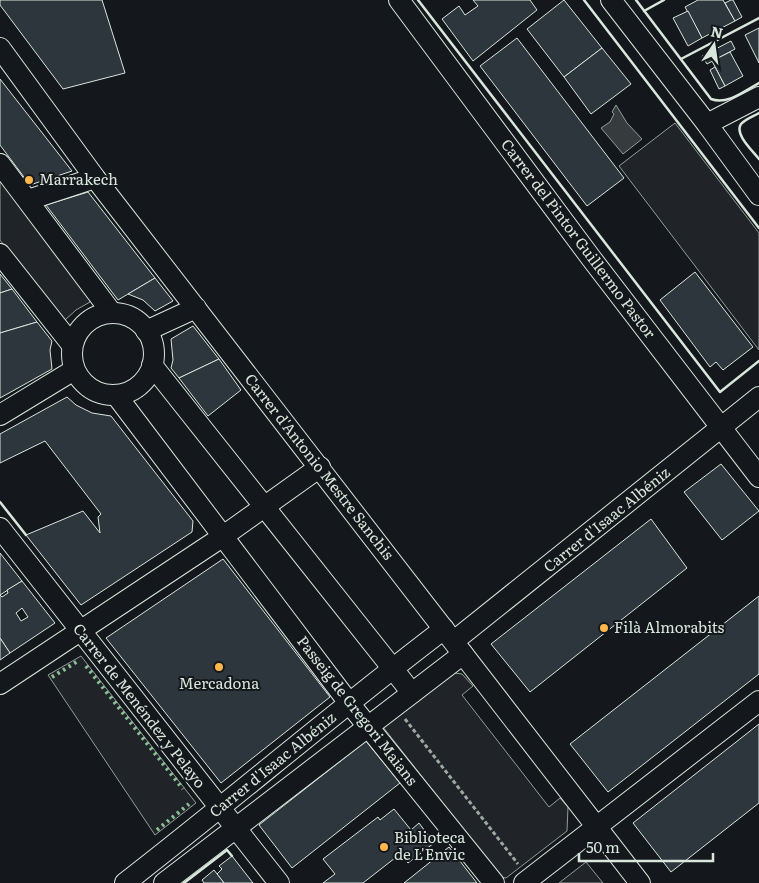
<svg xmlns="http://www.w3.org/2000/svg" width="759" height="883" viewBox="0 0 759 883" font-family="Literata,serif">
	<style>
		.green { fill: #202428; stroke: #939e99 }
		.water { fill: #363b3e; stroke: #939e99 }
		.building { fill: #2c363c; stroke: #d8e6dc; fill-rule: evenodd }
		.lines { fill: none; stroke-linecap: round; stroke-linejoin: round }
		.minor-casing { stroke: #d8e6dc; stroke-width: 22 }
		.path { stroke: #9da8a2; stroke-width: 3; stroke-dasharray: 4 2.5; stroke-linecap: butt }
		.minor { stroke: #14181c; stroke-width: 20 }
		.hedge { stroke: #8ac095; stroke-width: 4; stroke-dasharray: 2.5 4; stroke-linecap: butt }
		.wall { stroke: #d8e6dc; stroke-width: 2.5 }
		.poi-dot { fill: #ffb74d; stroke: #14181c; stroke-width: 2 }
		.labels { text-anchor: middle; stroke-width: 4; stroke-linejoin: round; paint-order: stroke }
		.poi-label { font-size: 15px; fill: #d8e6dc; stroke: #14181c; text-anchor: start }
		.street-label { font-size: 15px; fill: #d8e6dc; stroke: #14181c }
	</style>
	<rect width="100%" height="100%" fill="#14181c"/>
	<g class="green">
		<polygon points="675,123 759,233 759,350 619,166"/>
		<polygon points="0,181 90,298 90,302 76,310 65,320 61,318 0,240"/>
		<polygon points="81,656 196,803 155,835 48,675"/>
		<polygon points="447,672 462,674 473,686 462,695 549,807 560,798 568,807 567,831 506,878 501,877 383,727"/>
		<polygon points="586,862 603,883 559,883"/>
	</g>
	<polygon class="water" points="616,105 627,123 642,139 623,154 601,128 610,122 614,114 612,112"/>
	<g class="building">
		<polygon points="0,0 102,0 125,73 63,89 0,5"/>
		<polygon points="473,0 530,0 537,10 473,61 442,19 459,6 465,15 478,6"/>
		<polygon points="564,0 602,48 564,77 527,29"/>
		<polygon points="698,0 723,0 735,21 702,38 685,7"/>
		<polygon points="731,0 733,0 742,17 735,21 725,3"/>
		<polygon points="688,11 702,38 688,46 673,18"/>
		<polygon points="759,28 759,63 745,35"/>
		<polygon points="517,38 624,178 587,206 480,66"/>
		<polygon points="731,41 735,49 707,64 702,56"/>
		<polygon points="602,48 631,84 591,114 564,77"/>
		<polygon points="730,52 743,76 725,86 712,61"/>
		<polygon points="715,67 725,86 719,89 710,70"/>
		<polygon points="0,79 72,171 30,185 0,145"/>
		<polygon points="88,192 155,278 118,300 46,205"/>
		<polygon points="695,272 753,347 723,370 716,362 710,367 660,300"/>
		<polygon points="0,274 12,289 0,293"/>
		<polygon points="155,278 173,301 155,311 143,300 128,294"/>
		<polygon points="12,289 37,322 0,333 0,293"/>
		<polygon points="37,322 52,341 50,350 52,369 0,398 0,333"/>
		<polygon points="193,326 219,359 179,378 171,368 173,360 171,339"/>
		<polygon points="219,359 241,390 208,416 179,378"/>
		<polygon points="67,397 76,405 92,413 111,416 193,521 192,532 81,605 26,535 83,511 100,533 98,517 101,514 45,441 0,463 0,434"/>
		<polygon points="721,464 759,511 722,540 684,492"/>
		<polygon points="651,519 687,568 530,692 491,644"/>
		<polygon points="0,553 22,581 0,595"/>
		<polygon points="223,559 330,697 221,783 106,638"/>
		<path d="M 22,581 L 55,623 L 10,653 L 0,638 L 0,595 L 2,597 L 8,593 L 7,590 ZM 22,608 L 28,617 L 21,621 L 16,613 Z"/>
		<polygon points="759,596 759,674 608,792 570,744"/>
		<polygon points="0,638 10,653 0,660"/>
		<polygon points="759,724 759,803 671,872 633,823"/>
		<polygon points="366,741 400,783 292,868 259,825"/>
		<polygon points="394,809 411,830 419,823 434,843 408,863 399,851 393,856 395,858 363,883 323,883 335,874 323,859 378,817 380,820"/>
		<polygon points="449,847 477,883 404,883"/>
		<polygon points="232,856 253,883 224,883 217,874 222,869 219,866"/>
		<polygon points="214,870 224,883 204,883 202,880"/>
	</g>
	<g class="lines">
		<g class="minor-casing">
			<g id="minor">
				<polyline points="399,0 591,258 759,477"/>
				<polyline points="611,0 707,124 759,195"/>
				<polyline points="0,48 95,178 640,883"/>
				<polyline points="707,124 759,97"/>
				<polyline points="0,164 112,313"/>
				<polyline points="28,200 95,178"/>
				<polyline points="0,254 72,345"/>
				<circle cx="113" cy="354" r="41"/>
				<polyline points="146,331 196,308"/>
				<polyline points="152,365 412,693"/>
				<polyline points="116,395 349,703 494,883"/>
				<polyline points="0,415 74,370"/>
				<polyline points="0,528 279,883"/>
				<polyline points="454,641 759,397"/>
				<polyline points="0,684 222,537 320,467"/>
				<path d="M 125,883 C 232,800 336,711 444,629"/>
				<polyline points="164,883 463,654"/>
				<polyline points="524,883 759,701"/>
			</g>
		</g>
		<polyline class="path" points="405,719 518,864"/>
		<use href="#minor" class="minor"/>
		<g class="hedge">
			<polyline points="86,666 183,789"/>
			<polyline points="52,677 78,661"/>
			<polyline points="157,830 189,804"/>
		</g>
		<g class="wall">
			<polyline points="418,0 720,392 759,361"/>
			<polyline points="584,0 759,228"/>
			<path d="M 636,0 L 711,99 C 728,105 744,91 759,83"/>
			<polyline points="644,11 664,0"/>
			<polyline points="681,59 759,18"/>
			<path d="M 759,113 C 754,116 745,119 741,124 C 734,134 753,151 759,159"/>
			<polyline points="0,502 26,535"/>
			<polyline points="184,883 227,850 232,856"/>
		</g>
	</g>
	<g class="poi-dot">
		<circle cx="29" cy="180" r="5"/>
		<circle cx="604" cy="628" r="5"/>
		<circle cx="219" cy="667" r="5"/>
		<circle cx="384" cy="847" r="5"/>
	</g>
	<g class="labels">
		<g class="poi-label">
			<text x="39" y="185">Marrakech</text>
			<text x="614" y="633">Filà Almorabits</text>
			<text x="219" y="689" text-anchor="middle">Mercadona</text>
			<text x="394" y="843">Biblioteca<tspan x="394" dy="17">de L'Envic</tspan></text>
		</g>
		<g class="street-label">
			<text transform="translate(578 239) rotate(53)" y="5">Carrer del Pintor Guillermo Pastor</text>
			<text transform="translate(319 467) rotate(52)" y="5">Carrer d'Antonio Mestre Sanchis</text>
			<text transform="translate(607 520) rotate(-39)" y="5">Carrer d'Isaac Albéniz</text>
			<text transform="translate(139 706) rotate(52)" y="5">Carrer de Menéndez y Pelayo</text>
			<text transform="translate(357 711) rotate(52)" y="5">Passeig de Gregori Maians</text>
			<text transform="translate(273 765) rotate(-39)" y="5">Carrer d'Isaac Albéniz</text>
		</g>
	</g>
	<g transform="translate(714 45) rotate(13)" stroke="#14181c" stroke-width="4" paint-order="stroke">
	<path d="M0-4L9 19L0 12L-9 19Z" fill="#d8e6dc"/>
	<text y="-8" font-size="14" font-weight="bold" text-anchor="middle" fill="#d8e6dc">N</text>
	</g>
	<path d="M579 853v8h134v-8" fill="none" stroke="#d8e6dc" stroke-width="2.5"/>
	<text x="586" y="853" font-size="15" fill="#d8e6dc" stroke="#14181c" stroke-width="4" paint-order="stroke">50 m</text>
</svg>
